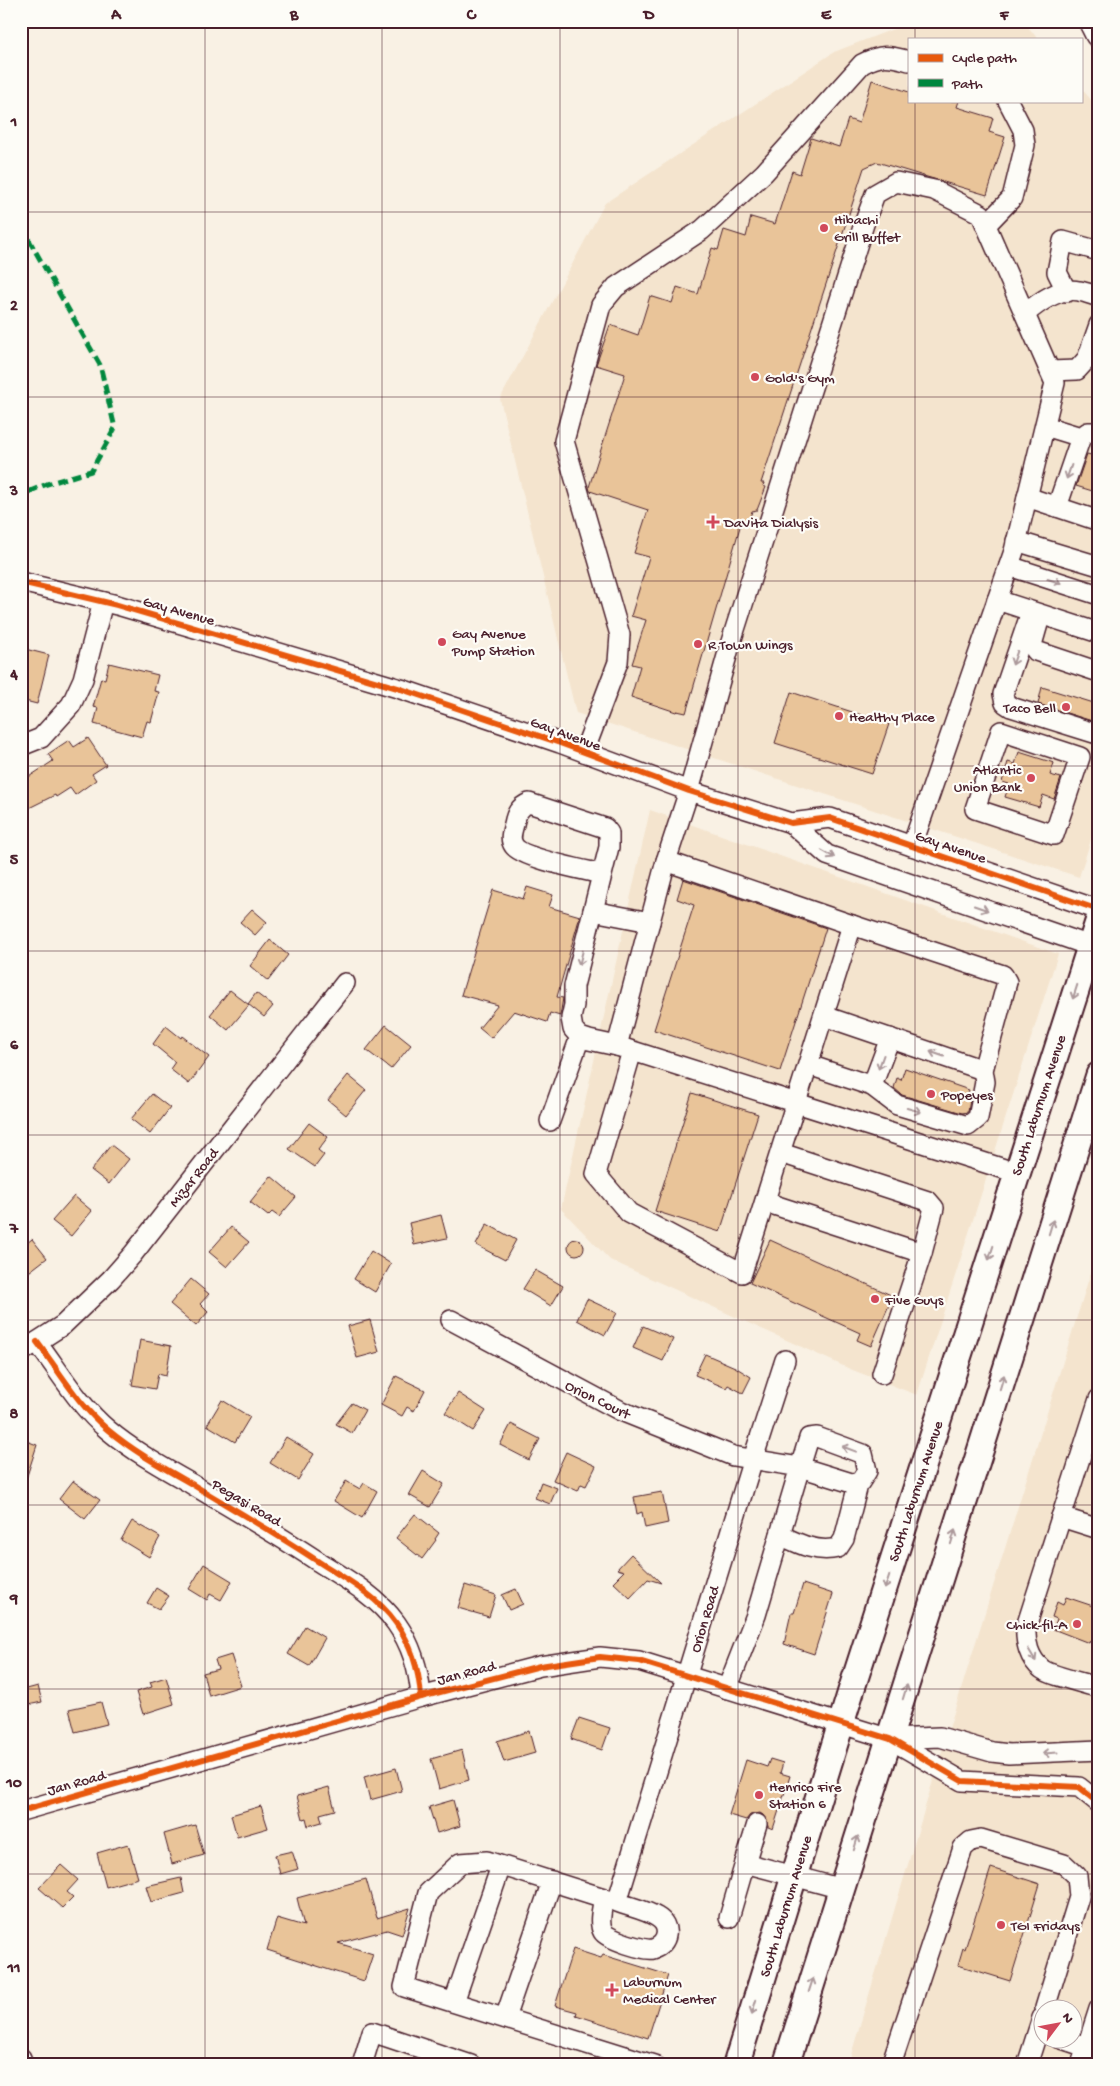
<svg xmlns="http://www.w3.org/2000/svg" width="1120" height="2086" viewBox="0 0 1120 2086" font-family="'Gochi Hand',sans-serif">
	<style>
		.built { fill: #f4e4ce; fill-rule: evenodd }
		.building { fill: #e9c499; stroke: #4a1f2b }
		.lines { fill: none; stroke-linecap: round; stroke-linejoin: round }
		.minor-casing { stroke: #4a1f2b; stroke-width: 22 }
		.major-casing { stroke: #4a1f2b; stroke-width: 29 }
		.highway-casing { stroke: #4a1f2b; stroke-width: 31 }
		.minor { stroke: #fdfcf7; stroke-width: 19 }
		.major { stroke: #fdfcf7; stroke-width: 25 }
		.highway { stroke: #fdfcf7; stroke-width: 28 }
		.quiet { stroke: #00873e; stroke-width: 5; stroke-dasharray: 10 5; stroke-linecap: butt }
		.cycleway-casing { stroke: #fdfcf7; stroke-width: 9 }
		.cycleway { stroke: #e8590c; stroke-width: 6 }
		.oneway { stroke: #ac999b }
		.grid { fill: none; stroke: #4a1f2b; stroke-width: 1; stroke-opacity: 0.55 }
		.poi-dot { fill: #d1495b; stroke: #fdfcf7; stroke-width: 2 }
		.labels { text-anchor: middle; stroke-width: 4.5; stroke-linejoin: round; paint-order: stroke }
		.poi-label { font-size: 15px; fill: #4a1f2b; stroke: #fdfcf7; text-anchor: start }
		.street-label { font-size: 15px; fill: #4a1f2b; stroke: #fdfcf7 }
		.neatline { fill: none; stroke: #4a1f2b; stroke-width: 2 }
		.grid-label { font-size: 16px; text-anchor: middle; font-weight: bold; fill: #4a1f2b }
	</style>
	<rect width="100%" height="100%" fill="#f9f1e4"/>
	<filter id="ink" filterUnits="userSpaceOnUse"><feTurbulence type="fractalNoise" baseFrequency=".02" numOctaves="2"/><feDisplacementMap in="SourceGraphic" scale="10" xChannelSelector="R" yChannelSelector="G"/><feConvolveMatrix kernelMatrix="1 2 1 2 8 2 1 2 1" color-interpolation-filters="sRGB"/></filter>
	<g filter="url(#ink)">
		<g class="built">
			<polygon points="914,21 1023,21 1038,39 909,39 909,101 1081,101 1081,88 1099,109 1099,815 1079,877 576,713 500,399 605,203 834,52"/>
			<polygon points="650,810 1058,954 917,1395 850,1369 610,1260 561,1209"/>
			<path d="M 1099,1246 L 1099,2065 L 848,2065 L 941,1754 ZM 1042,2008 L 1072,2008 L 1072,2038 L 1042,2038 Z"/>
		</g>
		<g class="building">
			<polygon points="872,80 909,92 909,101 959,101 957,107 993,118 989,132 1005,137 987,195 877,162 864,168 761,483 764,483 763,486 766,487 757,510 752,511 749,521 742,520 686,713 677,711 676,712 631,697 640,666 632,664 646,620 631,616 649,557 634,553 648,510 590,491 589,487 625,374 596,365 610,325 638,335 650,296 672,303 677,287 698,294 712,248 718,250 724,230 746,237 751,217 775,224 792,171 800,174 811,138 839,147 848,119 859,123"/>
			<polygon points="1087,454 1099,457 1099,493 1076,486"/>
			<polygon points="21,648 49,655 37,704 21,700"/>
			<polygon points="109,663 158,675 154,691 159,692 151,722 147,721 142,737 94,724 98,708 93,707 101,678 105,679"/>
			<polygon points="1042,687 1097,704 1092,721 1038,704"/>
			<polygon points="791,692 889,724 872,774 775,743"/>
			<polygon points="88,738 106,765 92,774 96,780 75,795 70,788 56,797 55,795 21,812 21,782 53,761 48,754 69,740 74,747"/>
			<polygon points="1019,752 1054,763 1050,775 1061,778 1054,799 1043,795 1039,807 1005,797 1009,784 1002,782 1008,762 1015,764"/>
			<polygon points="683,879 826,928 780,1071 654,1030 694,905 677,899"/>
			<polygon points="527,887 553,895 549,907 580,916 557,997 563,998 560,1016 550,1013 547,1022 514,1011 491,1038 479,1028 498,1005 461,995 493,890 523,899"/>
			<polygon points="252,909 267,922 255,935 240,922"/>
			<polygon points="270,940 288,955 268,981 250,966"/>
			<polygon points="230,990 249,1005 228,1030 210,1015"/>
			<polygon points="256,993 273,1006 264,1017 248,1004"/>
			<polygon points="386,1025 411,1045 391,1069 366,1050"/>
			<polygon points="166,1026 181,1038 182,1036 209,1057 189,1084 170,1069 175,1062 153,1044"/>
			<polygon points="905,1068 969,1090 968,1093 971,1094 968,1112 962,1113 902,1095 894,1088 897,1078 901,1080"/>
			<polygon points="348,1075 366,1090 346,1115 328,1100"/>
			<polygon points="692,1093 758,1114 720,1232 655,1211"/>
			<polygon points="152,1094 170,1108 150,1134 131,1119"/>
			<polygon points="309,1123 328,1137 318,1150 324,1155 315,1167 289,1149"/>
			<polygon points="111,1145 129,1159 109,1184 91,1170"/>
			<polygon points="271,1176 296,1197 279,1217 272,1212 268,1216 250,1202"/>
			<polygon points="74,1196 92,1211 71,1236 52,1221"/>
			<polygon points="441,1215 447,1238 414,1245 409,1223"/>
			<polygon points="487,1224 516,1240 505,1260 476,1245"/>
			<polygon points="231,1227 249,1242 227,1267 209,1252"/>
			<polygon points="32,1239 47,1258 21,1278 21,1248"/>
			<circle cx="576" cy="1247" r="8"/>
			<polygon points="770,1240 893,1296 871,1346 857,1340 860,1333 750,1283"/>
			<polygon points="371,1251 391,1264 375,1292 354,1279"/>
			<polygon points="535,1270 563,1286 551,1306 523,1289"/>
			<polygon points="191,1279 209,1294 200,1304 208,1312 196,1326 170,1304"/>
			<polygon points="587,1299 617,1313 605,1335 577,1320"/>
			<polygon points="370,1320 379,1352 357,1358 348,1326"/>
			<polygon points="643,1326 673,1339 663,1361 633,1348"/>
			<polygon points="140,1340 171,1346 166,1376 158,1374 155,1389 132,1385"/>
			<polygon points="705,1354 735,1367 751,1377 743,1393 728,1385 726,1388 695,1375"/>
			<polygon points="396,1376 425,1390 414,1411 407,1407 402,1416 381,1405"/>
			<polygon points="458,1393 486,1411 473,1431 445,1413"/>
			<polygon points="222,1400 250,1417 235,1442 207,1425"/>
			<polygon points="352,1403 365,1410 352,1433 336,1424"/>
			<polygon points="511,1424 540,1439 529,1460 500,1445"/>
			<polygon points="286,1437 314,1454 298,1480 270,1463"/>
			<polygon points="21,1439 37,1445 24,1485 21,1485"/>
			<polygon points="566,1452 596,1466 586,1486 581,1484 578,1491 553,1480"/>
			<polygon points="423,1471 444,1484 430,1507 409,1495"/>
			<polygon points="73,1481 100,1500 85,1519 59,1499"/>
			<polygon points="346,1481 360,1489 364,1483 377,1491 362,1518 334,1501"/>
			<polygon points="541,1482 557,1488 550,1504 535,1498"/>
			<polygon points="662,1492 668,1523 645,1528 642,1512 637,1514 634,1497"/>
			<polygon points="415,1514 439,1533 435,1539 436,1540 422,1559 396,1538"/>
			<polygon points="132,1521 160,1537 149,1557 121,1540"/>
			<polygon points="631,1554 661,1583 648,1579 630,1598 613,1582 624,1571 617,1569"/>
			<polygon points="204,1564 232,1581 221,1600 210,1594 207,1600 189,1589"/>
			<polygon points="803,1584 833,1594 814,1654 784,1644 791,1613 794,1613"/>
			<polygon points="465,1585 496,1595 489,1617 458,1608"/>
			<polygon points="156,1588 169,1596 159,1609 147,1603"/>
			<polygon points="516,1589 523,1604 509,1610 502,1595"/>
			<polygon points="1066,1597 1099,1608 1099,1644 1090,1641 1089,1643 1053,1629 1057,1619 1052,1617 1057,1602 1063,1605"/>
			<polygon points="305,1626 325,1638 309,1666 288,1654"/>
			<polygon points="231,1655 241,1686 209,1696 203,1673 218,1669 215,1660"/>
			<polygon points="166,1677 174,1704 143,1714 136,1692 152,1687 150,1682"/>
			<polygon points="38,1686 42,1702 28,1705 23,1690"/>
			<polygon points="101,1702 107,1724 75,1732 69,1709"/>
			<polygon points="579,1718 610,1728 602,1750 571,1739"/>
			<polygon points="529,1731 535,1753 504,1762 497,1741"/>
			<polygon points="462,1750 469,1780 439,1789 431,1759"/>
			<polygon points="770,1759 783,1763 780,1773 790,1776 773,1829 768,1827 766,1817 760,1813 750,1815 746,1820 729,1815 746,1760 767,1767"/>
			<polygon points="396,1768 402,1791 370,1800 364,1777"/>
			<polygon points="329,1787 335,1810 320,1814 322,1822 308,1826 306,1818 303,1819 297,1796"/>
			<polygon points="453,1800 460,1826 437,1833 429,1807"/>
			<polygon points="261,1806 268,1828 237,1837 231,1815"/>
			<polygon points="195,1825 204,1855 172,1864 164,1834"/>
			<polygon points="128,1844 138,1878 106,1887 97,1853"/>
			<polygon points="292,1851 298,1869 280,1874 275,1855"/>
			<polygon points="61,1865 78,1880 67,1892 73,1897 62,1908 39,1888"/>
			<polygon points="991,1868 1040,1884 1010,1981 958,1965 963,1948 965,1949"/>
			<polygon points="181,1878 184,1893 151,1902 146,1886"/>
			<polygon points="366,1879 377,1918 410,1908 402,1935 387,1930 338,1943 373,1954 364,1981 267,1950 277,1918 304,1926 297,1898"/>
			<polygon points="573,1949 601,1958 603,1955 668,1975 648,2038 576,2015 577,2012 555,2006"/>
		</g>
		<g class="lines">
			<g class="minor-casing">
				<g id="minor">
					<polyline points="986,225 1012,198 1025,145 1023,130 1008,101"/>
					<polyline points="1067,292 1057,272 1063,241 1099,251"/>
					<path d="M 1025,314 C 1039,302 1059,287 1079,291 C 1086,292 1092,295 1099,297"/>
					<polyline points="1050,371 1077,370 1087,359 1099,325"/>
					<polyline points="1045,426 1081,437 1088,432 1099,432"/>
					<polyline points="1027,497 1099,521"/>
					<polyline points="1057,507 1081,437"/>
					<polyline points="1016,541 1099,566"/>
					<polyline points="1009,566 1099,595"/>
					<polyline points="21,582 117,605 401,689 560,743 689,791 791,823 830,818 1099,910"/>
					<polyline points="997,600 1099,633"/>
					<polyline points="1031,612 1003,694 1005,703 1011,707 1094,733 1099,733"/>
					<polyline points="1038,624 1032,645 1036,651 1099,672"/>
					<polygon points="1001,731 1080,757 1054,835 975,809"/>
					<polyline points="21,746 41,738 71,705 83,679 103,602"/>
					<path d="M 584,752 L 618,662 L 620,635 L 564,441 L 601,305 L 616,287 L 702,230 L 764,173 L 862,64 C 881,54 888,55 909,61"/>
					<polyline points="791,823 827,855 1099,949"/>
					<polyline points="912,846 1014,551 1055,383 981,214 934,190 896,182 875,194 864,224 730,645 689,791 666,861 617,1046 1017,1173"/>
					<path d="M 601,874 C 585,870 522,858 514,846 C 509,839 512,832 514,824 C 516,814 519,807 529,803 L 605,828 L 609,833 L 609,847 L 574,986 L 574,1005 L 571,1018 L 573,1029 L 580,1037 L 589,1040 L 617,1046"/>
					<polyline points="593,911 650,922"/>
					<polyline points="824,1016 983,1070"/>
					<polyline points="632,1051 596,1174 629,1213 742,1273 852,925 666,861"/>
					<polyline points="809,1065 872,1086 897,1105 968,1126 978,1118 985,1082 983,1070 1007,982 1003,975 852,925"/>
					<polyline points="872,1086 890,1038"/>
					<polyline points="550,1121 580,1037"/>
					<polyline points="765,1202 922,1253 934,1208 928,1201 781,1153"/>
					<polyline points="451,1320 621,1411 733,1456 800,1467 756,1615 727,1689"/>
					<path d="M 37,1342 C 59,1371 79,1406 108,1430 C 133,1451 162,1467 190,1483 C 233,1509 277,1534 319,1562 C 346,1579 377,1596 396,1623 C 411,1644 419,1670 421,1697"/>
					<polyline points="21,1352 63,1325 111,1279 133,1254 345,983"/>
					<polyline points="882,1374 922,1253"/>
					<path d="M 1099,1399 L 1026,1627 C 1025,1642 1029,1659 1042,1669 C 1049,1675 1088,1684 1099,1688"/>
					<polyline points="1061,1517 1099,1529"/>
					<path d="M 780,1535 C 799,1544 816,1553 838,1548 L 844,1539 L 858,1485 L 800,1467 L 809,1438 L 817,1437 L 863,1454 L 867,1471 L 858,1485"/>
					<polyline points="890,1739 940,1737 992,1752 1009,1754 1099,1750"/>
					<polyline points="21,1811 421,1697 540,1666 600,1657 639,1661 890,1739 962,1781 1079,1787 1099,1803"/>
					<polyline points="757,1824 745,1863 842,1889"/>
					<polyline points="729,1918 745,1863"/>
					<polyline points="454,2002 501,1866"/>
					<polyline points="505,2018 552,1881"/>
					<polyline points="1059,2038 1098,2051"/>
					<polyline points="21,2058 23,2065"/>
					<polyline points="362,2065 372,2032 471,2065"/>
					<path d="M 654,2065 L 404,1987 L 428,1893 L 460,1863 L 487,1861 L 604,1898 C 602,1908 598,1923 603,1932 C 607,1939 645,1951 653,1949 C 669,1944 671,1925 657,1917 C 646,1910 630,1907 617,1902 L 753,1459 L 785,1360"/>
					<polyline points="891,2065 963,1848 971,1841 981,1839 1064,1864 1077,1876 1079,1897 1045,2008"/>
					<polyline points="1027,2065 1042,2018"/>
					<polyline points="1081,2065 1099,2009"/>
				</g>
			</g>
			<g class="major-casing">
				<g id="major">
					<polyline points="736,2065 852,1688 1099,919"/>
					<polyline points="786,2065 1099,1075"/>
				</g>
			</g>
			<g class="highway-casing">
				<polyline id="highway" points="1093,21 1099,33"/>
			</g>
			<use href="#minor" class="minor"/>
			<use href="#major" class="major"/>
			<use href="#highway" class="highway"/>
			<polyline class="quiet" points="21,226 100,365 115,428 91,471 47,484 21,495"/>
			<g class="cycleway-casing">
				<g id="cycleway">
					<polyline points="21,582 117,605 401,689 560,743 689,791 791,823 830,818 1099,910"/>
					<path d="M 37,1342 C 59,1371 79,1406 108,1430 C 133,1451 162,1467 190,1483 C 233,1509 277,1534 319,1562 C 346,1579 377,1596 396,1623 C 411,1644 419,1670 421,1697"/>
					<polyline points="21,1811 421,1697 540,1666 600,1657 639,1661 890,1739 962,1781 1079,1787 1099,1803"/>
				</g>
			</g>
			<use href="#cycleway" class="cycleway"/>
		</g>
		<defs><path id="oneway-shaft" d="M-6 0H5M1.5-3L5.5 0L1.5 3" fill="none" stroke-width="1.6" stroke-linecap="round" stroke-linejoin="round" transform="scale(1.25)"/></defs>
		<g class="oneway">
			<use href="#oneway-shaft" transform="translate(1069 472) rotate(109)"/>
			<use href="#oneway-shaft" transform="translate(1054 581) rotate(18)"/>
			<use href="#oneway-shaft" transform="translate(1015 658) rotate(109)"/>
			<use href="#oneway-shaft" transform="translate(828 854) rotate(30)"/>
			<use href="#oneway-shaft" transform="translate(981 908) rotate(19)"/>
			<use href="#oneway-shaft" transform="translate(581 958) rotate(104)"/>
			<use href="#oneway-shaft" transform="translate(1075 992) rotate(108)"/>
			<use href="#oneway-shaft" transform="translate(937 1054) rotate(-161)"/>
			<use href="#oneway-shaft" transform="translate(881 1062) rotate(110)"/>
			<use href="#oneway-shaft" transform="translate(914 1110) rotate(15)"/>
			<use href="#oneway-shaft" transform="translate(1051 1227) rotate(-73)"/>
			<use href="#oneway-shaft" transform="translate(991 1253) rotate(108)"/>
			<use href="#oneway-shaft" transform="translate(1002 1382) rotate(-73)"/>
			<use href="#oneway-shaft" transform="translate(849 1449) rotate(-159)"/>
			<use href="#oneway-shaft" transform="translate(953 1537) rotate(-73)"/>
			<use href="#oneway-shaft" transform="translate(887 1582) rotate(108)"/>
			<use href="#oneway-shaft" transform="translate(1032 1655) rotate(59)"/>
			<use href="#oneway-shaft" transform="translate(905 1692) rotate(-73)"/>
			<use href="#oneway-shaft" transform="translate(1050 1753) rotate(176)"/>
			<use href="#oneway-shaft" transform="translate(856 1843) rotate(-73)"/>
			<use href="#oneway-shaft" transform="translate(811 1985) rotate(-72)"/>
			<use href="#oneway-shaft" transform="translate(754 2007) rotate(107)"/>
		</g>
	</g>
	<path class="grid" d="M 205,21 L 205,2065M 382,21 L 382,2065M 560,21 L 560,2065M 738,21 L 738,2065M 915,21 L 915,39M 915,101 L 915,2065M 21,212 L 1099,212M 21,397 L 1099,397M 21,581 L 1099,581M 21,766 L 1099,766M 21,951 L 1099,951M 21,1135 L 1099,1135M 21,1320 L 1099,1320M 21,1505 L 1099,1505M 21,1689 L 1099,1689M 21,1874 L 1099,1874"/>
	<g class="poi-dot">
		<circle cx="824" cy="228" r="5"/>
		<circle cx="755" cy="377" r="5"/>
		<path d="M710.5 514.5h5v5h5v5h-5v5h-5v-5h-5v-5h5z"/>
		<circle cx="442" cy="642" r="5"/>
		<circle cx="698" cy="644" r="5"/>
		<circle cx="1066" cy="707" r="5"/>
		<circle cx="839" cy="716" r="5"/>
		<circle cx="1031" cy="778" r="5"/>
		<circle cx="931" cy="1094" r="5"/>
		<circle cx="875" cy="1299" r="5"/>
		<circle cx="1077" cy="1624" r="5"/>
		<circle cx="759" cy="1795" r="5"/>
		<circle cx="1001" cy="1925" r="5"/>
		<path d="M609.5 1982.5h5v5h5v5h-5v5h-5v-5h-5v-5h5z"/>
	</g>
	<g class="labels">
		<g class="poi-label">
			<text x="834" y="224">Hibachi<tspan x="834" dy="17">Grill Buffet</tspan></text>
			<text x="765" y="382">Gold's Gym</text>
			<text x="724" y="527">DaVita Dialysis</text>
			<text x="452" y="638">Gay Avenue<tspan x="452" dy="17">Pump Station</tspan></text>
			<text x="708" y="649">R Town Wings</text>
			<text x="1056" y="712" text-anchor="end">Taco Bell</text>
			<text x="849" y="721">Healthy Place</text>
			<text x="1021" y="774" text-anchor="end">Atlantic<tspan x="1021" dy="17">Union Bank</tspan></text>
			<text x="941" y="1099">Popeyes</text>
			<text x="885" y="1304">Five Guys</text>
			<text x="1067" y="1629" text-anchor="end">Chick-fil-A</text>
			<text x="769" y="1791">Henrico Fire<tspan x="769" dy="17">Station 6</tspan></text>
			<text x="1011" y="1930">TGI Fridays</text>
			<text x="623" y="1986">Laburnum<tspan x="623" dy="17">Medical Center</tspan></text>
		</g>
		<g class="street-label">
			<text transform="translate(179 610) rotate(16)" y="5">Gay Avenue</text>
			<text transform="translate(566 733) rotate(20)" y="5">Gay Avenue</text>
			<text transform="translate(951 846) rotate(19)" y="5">Gay Avenue</text>
			<text transform="translate(1038 1105) rotate(-72)" y="5">South Laburnum Avenue</text>
			<text transform="translate(193 1177) rotate(-52)" y="5">Mizar Road</text>
			<text transform="translate(598 1399) rotate(26)" y="5">Orion Court</text>
			<text transform="translate(915 1491) rotate(-72)" y="5">South Laburnum Avenue</text>
			<text transform="translate(247 1502) rotate(31)" y="5">Pegasi Road</text>
			<text transform="translate(704 1619) rotate(-73)" y="5">Orion Road</text>
			<text transform="translate(466 1672) rotate(-15)" y="5">Jan Road</text>
			<text transform="translate(76 1782) rotate(-16)" y="5">Jan Road</text>
			<text transform="translate(785 1906) rotate(-73)" y="5">South Laburnum Avenue</text>
		</g>
	</g>
	<rect width="1120" height="2086" fill="none" stroke="#fdfcf7" stroke-width="55"/>
	<rect x="908" y="38" width="175" height="65" fill="#fdfcf7" stroke="#b5a4a5"/>
	<rect x="918" y="54" width="25" height="8" fill="#e8590c" stroke="#b5a4a5"/>
	<text x="952" y="62" font-size="15" fill="#4a1f2b">Cycle path</text>
	<rect x="918" y="79" width="25" height="8" fill="#00873e" stroke="#b5a4a5"/>
	<text x="952" y="88" font-size="15" fill="#4a1f2b">Path</text>
	<g transform="translate(1058 2024) rotate(58)"><circle r="24" fill="#fdfcf7" stroke="#b5a4a5"/>
	<path d="M0-4L9 19L0 12L-9 19Z" fill="#d1495b"/>
	<text y="-8" font-size="14" font-weight="bold" text-anchor="middle" fill="#4a1f2b">N</text>
	</g>
	<rect x="28" y="28" width="1064" height="2030" class="neatline"/>
	<g class="grid-label">
		<text x="116" y="19">A</text>
		<text x="294" y="19">B</text>
		<text x="471" y="19">C</text>
		<text x="649" y="19">D</text>
		<text x="826" y="19">E</text>
		<text x="1004" y="19">F</text>
		<text x="14" y="126">1</text>
		<text x="14" y="310">2</text>
		<text x="14" y="495">3</text>
		<text x="14" y="679">4</text>
		<text x="14" y="864">5</text>
		<text x="14" y="1049">6</text>
		<text x="14" y="1233">7</text>
		<text x="14" y="1418">8</text>
		<text x="14" y="1603">9</text>
		<text x="14" y="1787">10</text>
		<text x="14" y="1972">11</text>
	</g>
</svg>
